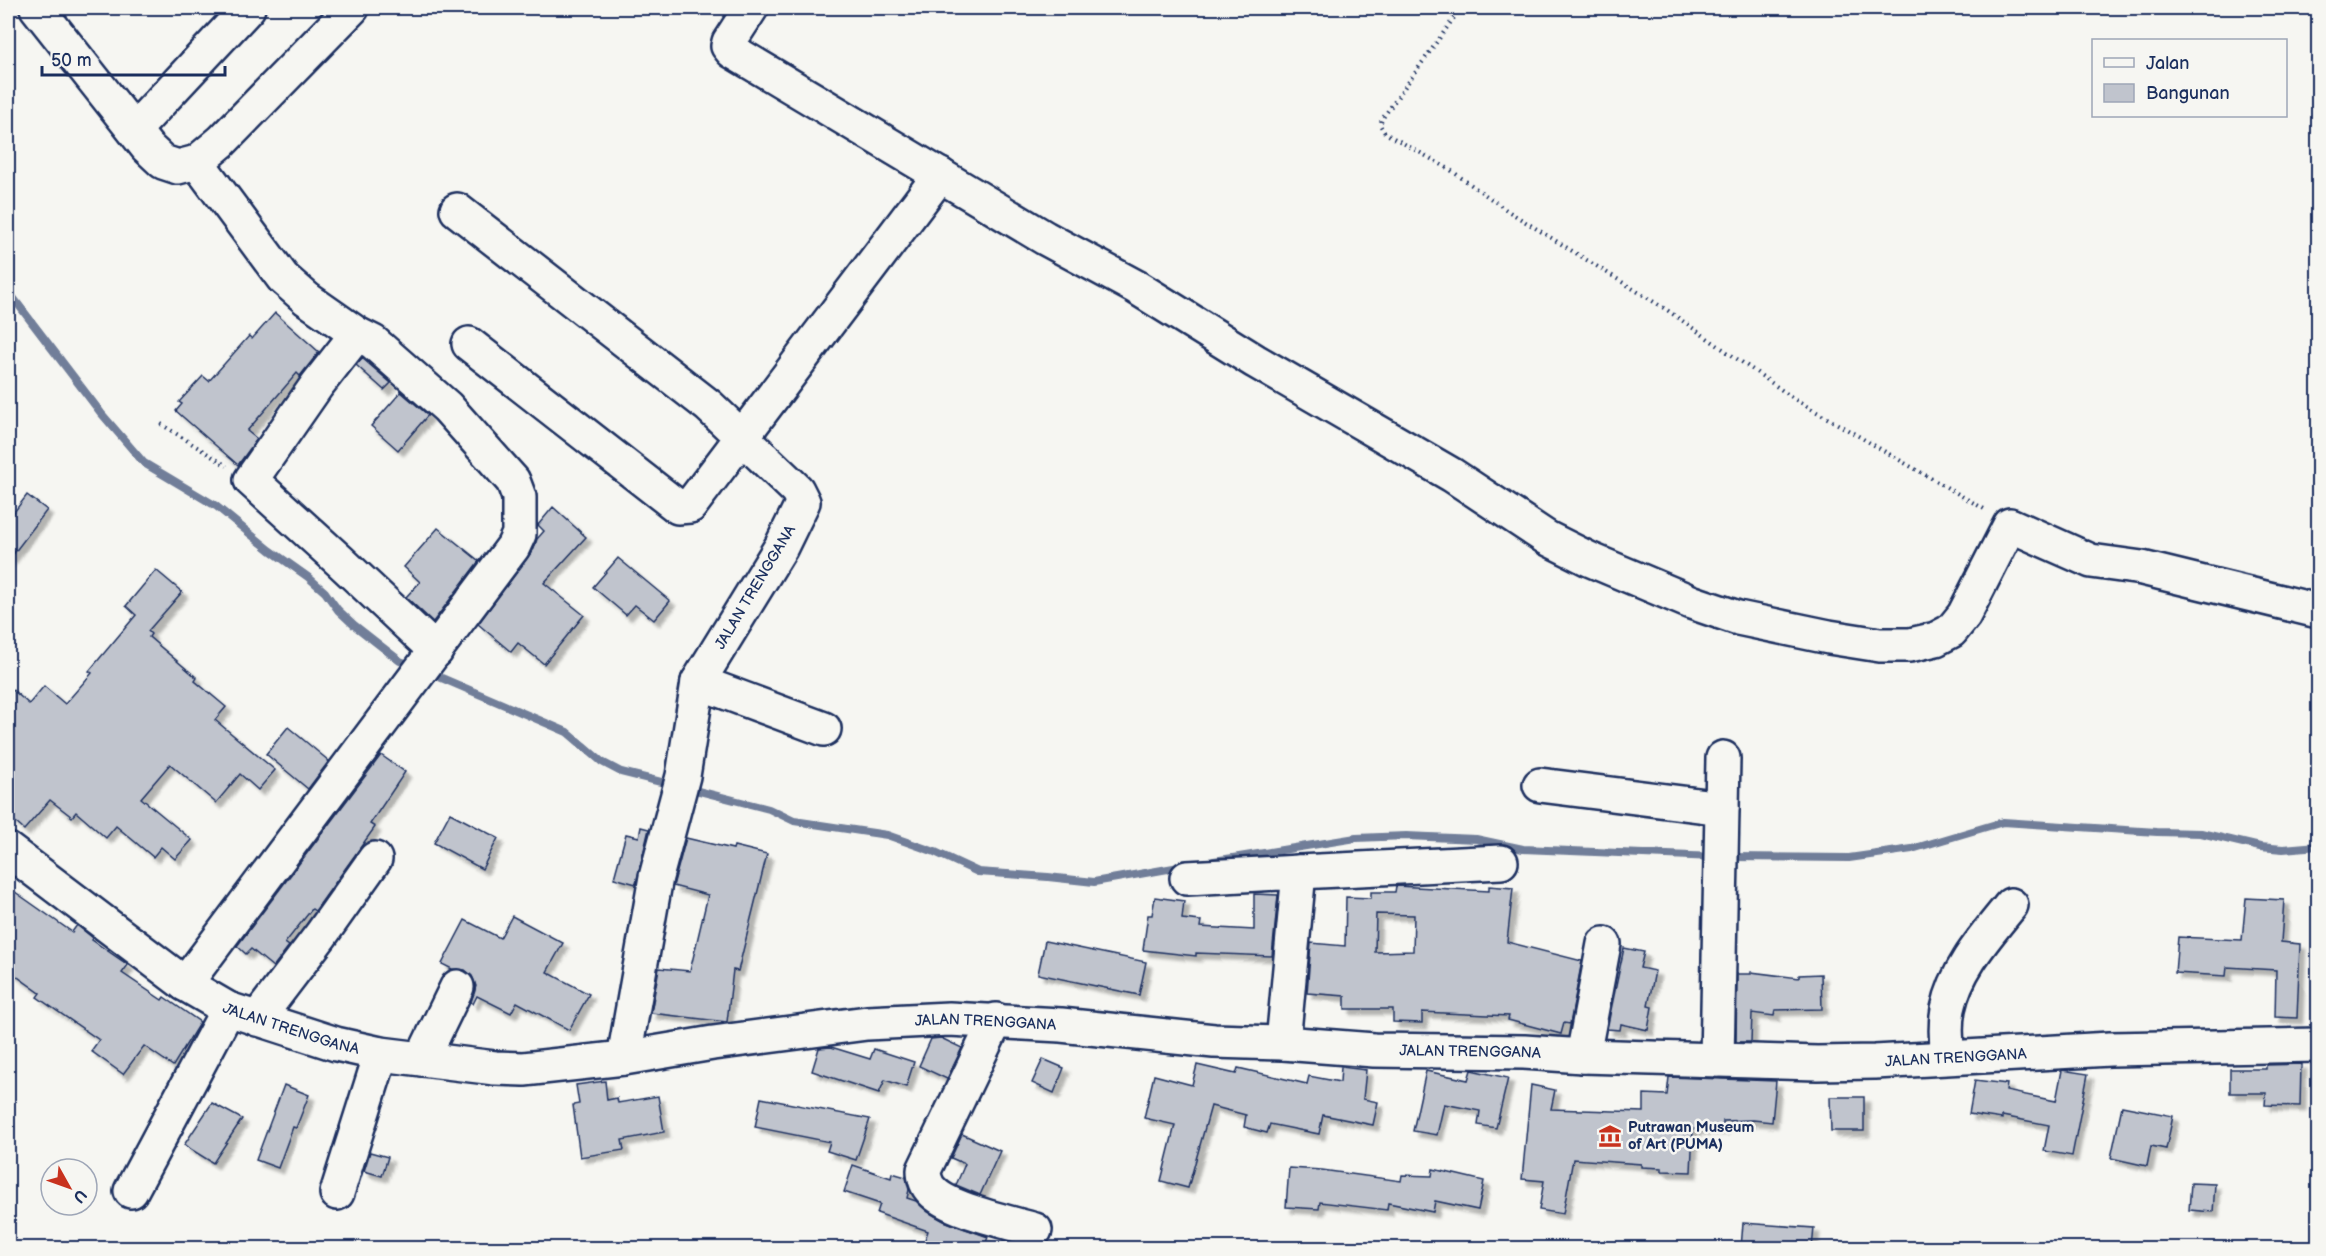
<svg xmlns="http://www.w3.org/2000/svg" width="2326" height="1256" viewBox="0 0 2326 1256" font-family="'Balsamiq Sans',sans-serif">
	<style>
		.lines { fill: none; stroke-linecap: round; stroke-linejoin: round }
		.stream { stroke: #717e99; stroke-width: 8 }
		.building { fill: #c0c4cd; stroke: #1b2f5e; stroke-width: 1.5; fill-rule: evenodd; filter: url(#shadow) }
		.minor-casing { stroke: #1b2f5e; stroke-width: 38 }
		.major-casing { stroke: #1b2f5e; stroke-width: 38 }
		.path { stroke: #1b2f5e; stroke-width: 4; stroke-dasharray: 1.5 4.5; stroke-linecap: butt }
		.minor { stroke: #f6f6f2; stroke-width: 33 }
		.major { stroke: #f6f6f2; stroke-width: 33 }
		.labels { text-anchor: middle; stroke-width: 5; stroke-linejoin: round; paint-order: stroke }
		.street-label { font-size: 15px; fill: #1b2f5e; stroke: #f6f6f2 }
		.poi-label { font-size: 15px; font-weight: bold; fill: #1b2f5e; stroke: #f6f6f2; text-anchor: start }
	</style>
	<defs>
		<filter id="shadow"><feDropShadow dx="5.5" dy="5.5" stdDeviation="1.5" flood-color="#0004"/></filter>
	</defs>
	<rect width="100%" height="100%" fill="#f6f6f2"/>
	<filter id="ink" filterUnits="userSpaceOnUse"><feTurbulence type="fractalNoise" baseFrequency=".0167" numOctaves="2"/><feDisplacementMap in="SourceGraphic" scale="12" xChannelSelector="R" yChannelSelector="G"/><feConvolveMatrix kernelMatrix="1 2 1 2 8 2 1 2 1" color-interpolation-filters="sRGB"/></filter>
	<g filter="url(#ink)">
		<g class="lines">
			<g class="stream">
				<polyline points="8,291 101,413 144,463 216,506 270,550 308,577 325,592 338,610 354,625 400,661 413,666"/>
				<polyline points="430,673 567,732 602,762 621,772 673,785"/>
				<polyline points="687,788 769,809 794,821 887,835 935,852 978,872 1048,877 1094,882 1185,866"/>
				<polyline points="1730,857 1849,858 1912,849 2003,822 2157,832 2201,833 2260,847 2283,849 2318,846"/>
				<polyline points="1214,861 1356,838 1406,836 1476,839 1523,849 1715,857"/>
			</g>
		</g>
		<g class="building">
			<polygon points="275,313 319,352 300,376 297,373 247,431 257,439 238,465 176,411 182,404 179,402 203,376 209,381 249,336 252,339"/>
			<polygon points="362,358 391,383 384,390 356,365"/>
			<polygon points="401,392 428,415 398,450 371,426"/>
			<polygon points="27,495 47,510 8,561 8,520"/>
			<polygon points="553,507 586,537 544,583 584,615 544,664 518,643 511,652 478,624 534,549 537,539 544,531 538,525"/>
			<polygon points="438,528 479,561 433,622 406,597 420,582 404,567"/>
			<polygon points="618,558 670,601 654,620 635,605 626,615 593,587"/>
			<polygon points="156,570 182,592 148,631 151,634 149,637 197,678 195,681 226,707 215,720 275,770 258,790 240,774 216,803 170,764 141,798 192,840 175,859 161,847 153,857 116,826 106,838 76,812 72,817 50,800 24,830 8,816 8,686 29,704 44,686 65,704 92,673 89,671 136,615 126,606"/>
			<polygon points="288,727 329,761 308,789 266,754"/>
			<polygon points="381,755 405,772 370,824 375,827 315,911 312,909 285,943 289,946 273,967 251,949 246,954 237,946"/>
			<polygon points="450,813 498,838 482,869 434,843"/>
			<polygon points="641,827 649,829 636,884 614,878 626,834 639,837"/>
			<polygon points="686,838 733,849 734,846 767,854 738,971 733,970 727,1022 651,1013 659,968 690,971 708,895 673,886"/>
			<path d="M 1396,886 L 1489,891 L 1489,886 L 1513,888 L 1507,942 L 1582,961 L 1570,1024 L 1564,1023 L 1561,1034 L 1508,1020 L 1509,1016 L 1422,1012 L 1422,1023 L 1393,1022 L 1393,1009 L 1345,1009 L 1345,996 L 1307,993 L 1311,943 L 1345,946 L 1346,897 L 1371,898 L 1371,892 L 1395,892 ZM 1376,914 L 1414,915 L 1413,951 L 1375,952 Z"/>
			<polygon points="8,887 72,932 77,925 93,938 92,940 128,965 122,973 162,1000 164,997 200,1022 173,1066 144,1046 123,1074 91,1051 99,1040 37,997 40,993 8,970"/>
			<polygon points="1254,894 1278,895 1272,956 1196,953 1196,956 1143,950 1148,915 1152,915 1155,897 1184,901 1182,919 1201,921 1200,927 1254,930"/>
			<polygon points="2246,898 2284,900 2281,942 2300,944 2297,1018 2275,1017 2276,970 2227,967 2226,976 2175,973 2178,937 2242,940"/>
			<polygon points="512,916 563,943 547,972 589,994 569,1030 517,1002 511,1013 477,996 473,1004 471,1002 476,986 472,976 465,970 452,969 442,964 465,920 500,938"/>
			<polygon points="1045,941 1146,962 1139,995 1038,974"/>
			<polygon points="1624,948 1644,952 1640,968 1655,971 1648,1006 1652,1007 1648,1030 1621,1024 1620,1030 1607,1029"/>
			<polygon points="1751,972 1799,978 1799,975 1821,974 1822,1009 1775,1010 1774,1016 1752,1013 1751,1042 1736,1042 1737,974 1751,974"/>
			<polygon points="941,1038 962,1048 947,1079 919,1066 931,1039"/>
			<polygon points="831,1047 870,1059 874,1049 914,1062 906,1087 885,1080 879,1093 812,1071 819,1048"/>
			<polygon points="1043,1059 1064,1068 1054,1093 1032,1083"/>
			<polygon points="2301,1064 2300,1106 2265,1105 2266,1093 2230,1093 2230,1069 2266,1069 2266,1065"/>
			<polygon points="1197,1065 1236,1074 1238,1068 1307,1084 1309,1076 1340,1082 1341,1067 1366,1070 1363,1099 1378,1102 1373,1125 1323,1115 1319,1134 1270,1124 1267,1133 1244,1127 1246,1115 1211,1106 1188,1188 1161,1181 1175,1125 1144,1118 1154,1075 1192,1085"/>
			<polygon points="1471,1070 1508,1078 1496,1128 1478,1125 1480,1111 1444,1104 1437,1135 1413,1131 1426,1071 1468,1080"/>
			<polygon points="2062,1070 2088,1074 2072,1156 2044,1151 2049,1125 2002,1116 2002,1119 1969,1114 1975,1080 2007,1084 2006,1091 2056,1101"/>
			<polygon points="1669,1077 1776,1081 1772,1122 1753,1120 1723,1121 1723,1129 1693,1129 1691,1172 1662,1171 1662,1168 1641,1167 1641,1164 1573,1159 1563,1214 1539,1210 1544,1181 1522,1179 1531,1085 1555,1090 1551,1109 1644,1112 1644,1094 1667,1095"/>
			<polygon points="605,1081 607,1100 617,1098 618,1103 658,1096 664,1132 622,1140 624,1150 580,1157 573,1105 579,1104 576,1085"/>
			<polygon points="284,1085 309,1095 296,1128 293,1127 278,1168 256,1160"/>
			<polygon points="1830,1097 1864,1097 1864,1131 1831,1131"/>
			<polygon points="761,1098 870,1119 856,1160 827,1151 830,1142 755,1127"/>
			<polygon points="212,1103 242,1119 213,1163 184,1145"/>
			<polygon points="2122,1106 2173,1116 2166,1149 2151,1146 2147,1166 2111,1158"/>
			<polygon points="962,1134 1000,1151 980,1195 956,1185 965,1164 951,1158"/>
			<polygon points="370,1152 388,1157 382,1176 364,1171"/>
			<polygon points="853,1165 891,1178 892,1173 906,1177 909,1190 907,1198 916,1201 928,1212 944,1221 988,1237 984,1248 922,1248 928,1231 877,1213 880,1204 844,1192"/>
			<polygon points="1289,1168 1322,1170 1401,1181 1402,1175 1432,1176 1433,1169 1484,1181 1478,1210 1435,1201 1433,1212 1388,1203 1387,1210 1320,1202 1319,1209 1286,1207"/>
			<polygon points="2191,1183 2215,1184 2213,1212 2189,1210"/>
			<polygon points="1743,1223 1814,1228 1812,1248 1741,1248"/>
		</g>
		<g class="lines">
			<g class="minor-casing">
				<g id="minor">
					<polyline points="37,8 147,147 163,162 178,167 197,162 222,141 352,8"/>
					<polyline points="751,8 729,42 728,46 732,51 1045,238 1136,287 1255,361 1452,475 1547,538 1589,559 1691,602 1738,618 1829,637 1880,645 1910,645 1936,639 1951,631 1964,615 2010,525 2091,561 2142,568 2318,611"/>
					<polyline points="134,130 248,8"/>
					<polyline points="457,210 709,406 797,490 803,502 781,547 698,682 683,776 656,877 624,1058"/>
					<polyline points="357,334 317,385 251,480 340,561 436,651"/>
					<polyline points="469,344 678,507 690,506 940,175"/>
					<polyline points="698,682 824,729"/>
					<polyline points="1540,785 1722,808"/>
					<polyline points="1299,872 1501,862"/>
					<polyline points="1187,878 1299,872 1283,1043"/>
					<polyline points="185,984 513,547 519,534 519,497 513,481 447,407 373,342 357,334 307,299 283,278 197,162"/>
					<polyline points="257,1019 321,935 375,859"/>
					<path d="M 996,1020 L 924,1170 C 924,1178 926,1185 932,1191 C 949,1210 1009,1222 1035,1230"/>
					<polyline points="1583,1056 1604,944"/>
					<path d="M 1948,1056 C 1946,1041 1945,1025 1948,1009 C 1956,969 1986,936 2011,905"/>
					<polyline points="422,1059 457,987"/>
					<polyline points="1717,1060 1723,758"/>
					<polyline points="131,1191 228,1009"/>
					<polyline points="337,1193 381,1054"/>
				</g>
			</g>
			<g class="major-casing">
				<g id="major">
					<path id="s1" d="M 8,850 L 185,984 L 228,1009 L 336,1044 L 381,1054 L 495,1068 L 524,1069 L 624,1058 L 713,1043 L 867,1023 L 949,1019 L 1061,1025 L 1214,1041 L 1283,1043 L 1374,1050 L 1524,1052 L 1583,1056 L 1817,1063 L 1875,1062 L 2110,1049 L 2318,1045"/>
				</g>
			</g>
			<g class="path">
				<polyline points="1461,8 1382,119 1380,125 1385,133 1449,169 1508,211 1667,310 1796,400 1986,510"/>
				<polyline points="161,424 227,466"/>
			</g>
			<use href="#minor" class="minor"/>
			<use href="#major" class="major"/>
		</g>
	</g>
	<defs>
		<g id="museum-bare" transform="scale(1.8)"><path d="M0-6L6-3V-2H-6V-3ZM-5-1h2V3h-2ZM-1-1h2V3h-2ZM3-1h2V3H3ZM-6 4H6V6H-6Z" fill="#c8321e" stroke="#f6f6f2" stroke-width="2.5" paint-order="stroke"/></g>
	</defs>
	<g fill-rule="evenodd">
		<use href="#museum-bare" x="1610" y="1136"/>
	</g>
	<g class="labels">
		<g class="street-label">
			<text transform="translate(755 587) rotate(-59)" y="5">JALAN TRENGGANA</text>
			<text dy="5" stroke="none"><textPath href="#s1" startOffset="1040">JALAN TRENGGANA</textPath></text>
			<text dy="5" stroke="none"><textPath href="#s1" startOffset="338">JALAN TRENGGANA</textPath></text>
			<text dy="5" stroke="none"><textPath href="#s1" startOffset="1526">JALAN TRENGGANA</textPath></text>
			<text dy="5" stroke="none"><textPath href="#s1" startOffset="2012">JALAN TRENGGANA</textPath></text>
		</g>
		<g class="poi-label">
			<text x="1628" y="1132">Putrawan Museum<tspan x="1628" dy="17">of Art (PUMA)</tspan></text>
		</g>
	</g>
	<rect width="2326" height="1256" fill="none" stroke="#f6f6f2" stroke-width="30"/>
	<rect x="15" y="15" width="2296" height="1226" fill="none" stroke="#1b2f5e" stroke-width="2" filter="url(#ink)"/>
	<rect x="2092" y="39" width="195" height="78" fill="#f6f6f2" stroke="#9ea6b7" stroke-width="1.5"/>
	<rect x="2104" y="58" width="30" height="9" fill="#f6f6f2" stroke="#9ea6b7" stroke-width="1.5"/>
	<text x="2146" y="69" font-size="18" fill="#1b2f5e">Jalan</text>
	<rect x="2104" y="84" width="30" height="18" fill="#c0c4cd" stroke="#9ea6b7" stroke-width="1.5"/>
	<text x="2146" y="99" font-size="18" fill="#1b2f5e">Bangunan</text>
	<g transform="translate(69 1187) rotate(130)"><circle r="28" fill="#f6f6f2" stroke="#9ea6b7" stroke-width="1.5"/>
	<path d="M0-4.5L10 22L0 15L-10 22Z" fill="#c8321e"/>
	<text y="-9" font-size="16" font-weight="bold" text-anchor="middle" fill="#1b2f5e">U</text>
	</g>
	<path d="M42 66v9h183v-9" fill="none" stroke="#1b2f5e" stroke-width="3"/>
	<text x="51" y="66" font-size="18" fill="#1b2f5e" stroke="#f6f6f2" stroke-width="4.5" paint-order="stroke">50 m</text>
</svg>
